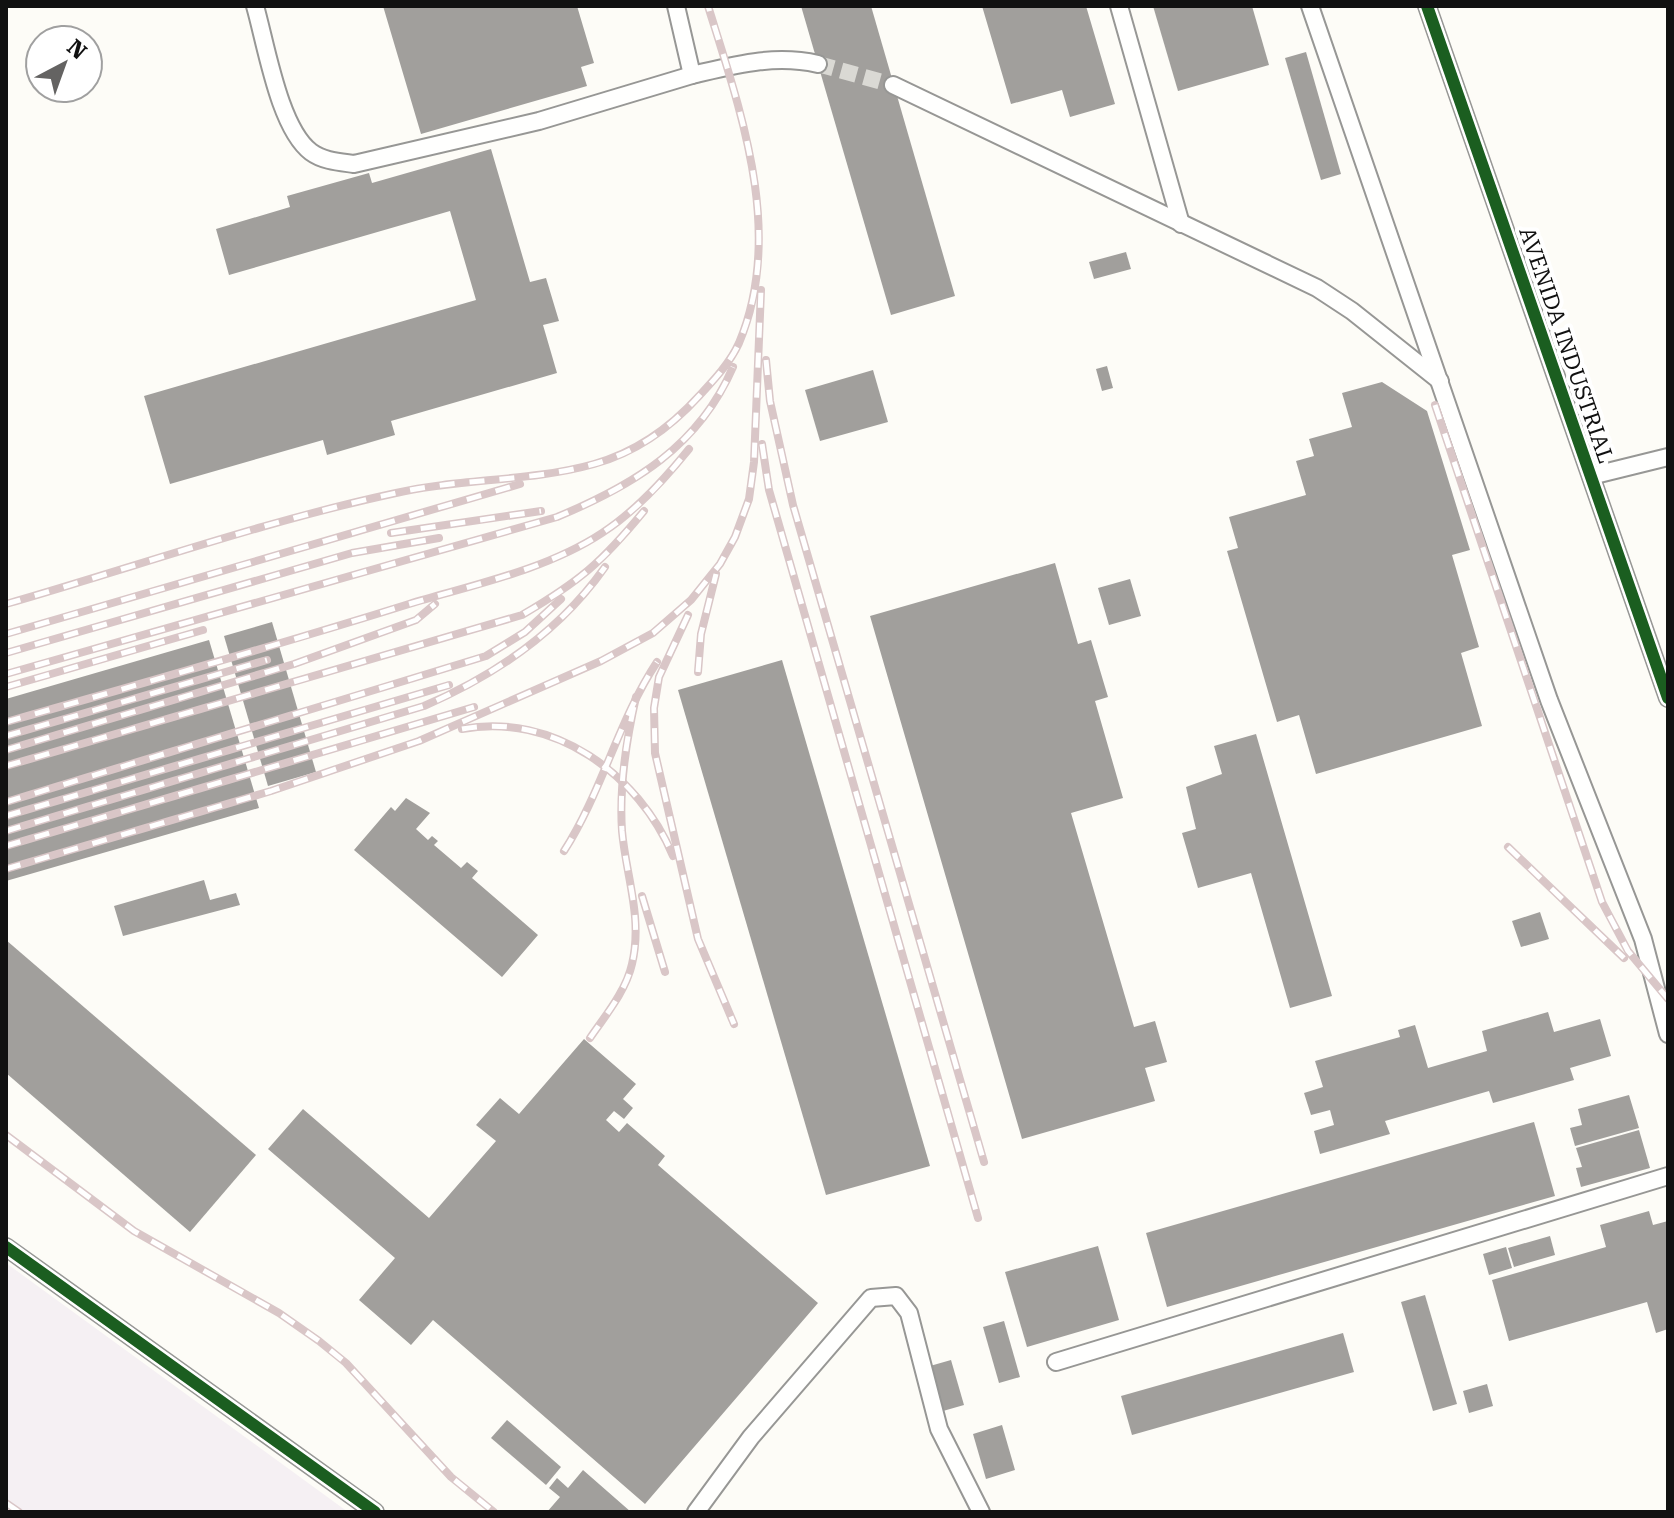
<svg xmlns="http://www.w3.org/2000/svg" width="1674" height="1518" viewBox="0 0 1674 1518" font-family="'Roboto Serif',serif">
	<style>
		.industrial { fill: #f5f0f3 }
		.building { fill: #a19f9c }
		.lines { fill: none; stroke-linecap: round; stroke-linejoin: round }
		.minor-tunnel { stroke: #dad9d4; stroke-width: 16; stroke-dasharray: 16 8; stroke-linecap: butt }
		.minor-casing { stroke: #979795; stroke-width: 20 }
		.minor { stroke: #fffffe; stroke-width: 16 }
		.rail-casing { stroke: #d9c6c7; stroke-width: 8 }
		.rail { stroke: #fff; stroke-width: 5; stroke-dasharray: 15; stroke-linecap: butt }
		.cycleway-casing { stroke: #fff; stroke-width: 17 }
		.cycleway { stroke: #1b5e20; stroke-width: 12 }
		.labels { text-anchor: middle; stroke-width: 8; stroke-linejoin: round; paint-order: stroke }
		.street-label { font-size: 22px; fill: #111; stroke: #fff }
	</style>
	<rect width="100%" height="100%" fill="#fdfcf7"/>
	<polygon class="industrial" points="6,1263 348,1512 6,1512"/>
	<g class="building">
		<polygon points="383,6 577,6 594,63 581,67 587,86 421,134"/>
		<polygon points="801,6 871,6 955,296 891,315"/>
		<polygon points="982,6 1086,6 1115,104 1070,117 1062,90 1011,104"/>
		<polygon points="1153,6 1252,6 1269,65 1178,91"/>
		<polygon points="1306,52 1341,174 1321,180 1285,58"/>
		<polygon points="491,149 530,282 546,278 559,321 543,325 557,373 391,421 395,435 327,455 323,440 170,484 144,396 476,300 450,211 229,275 216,229 290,207 287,196 369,173 372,183"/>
		<polygon points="1126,252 1131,269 1094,279 1089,262"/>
		<polygon points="1107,366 1113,388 1102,391 1096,369"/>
		<polygon points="873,370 888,422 820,441 805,390"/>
		<polygon points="1382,382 1427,411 1470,550 1452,555 1479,647 1461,653 1482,726 1316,774 1299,715 1277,722 1227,551 1238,548 1229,517 1306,495 1296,461 1314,456 1309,439 1352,427 1342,393"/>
		<polygon points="1055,563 1078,644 1091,640 1108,697 1095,701 1123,798 1071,813 1134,1027 1155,1021 1167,1062 1145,1068 1155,1101 1022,1139 870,616"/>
		<polygon points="1130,579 1141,616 1109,625 1098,588"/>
		<polygon points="272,622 316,772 268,786 224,636"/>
		<polygon points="209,640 259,808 6,881 6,699"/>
		<polygon points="782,660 930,1166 826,1195 678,690"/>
		<polygon points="1256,734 1332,996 1290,1008 1251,873 1198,888 1182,833 1196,829 1186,787 1222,774 1214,746"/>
		<polygon points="406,798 430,813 416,829 428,840 432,836 438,841 434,845 461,868 467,862 478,871 472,878 538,935 502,977 354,850 391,807 395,811"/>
		<polygon points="204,880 210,900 236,893 240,905 123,936 114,906"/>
		<polygon points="1540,912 1549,939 1521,947 1512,921"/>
		<polygon points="6,940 256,1155 190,1232 6,1073"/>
		<polygon points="1548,1012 1554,1032 1600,1019 1611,1056 1570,1068 1574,1080 1493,1103 1489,1091 1385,1121 1390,1134 1320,1154 1314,1131 1334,1125 1330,1110 1311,1115 1304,1093 1323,1087 1315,1061 1400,1037 1398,1030 1415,1025 1428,1068 1487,1051 1482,1031"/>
		<polygon points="584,1039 636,1084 623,1099 633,1108 624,1119 614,1111 606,1120 619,1132 627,1123 665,1156 658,1165 818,1303 645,1504 433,1320 411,1345 359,1300 395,1258 268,1149 303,1109 429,1218 496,1141 476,1125 500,1098 519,1114"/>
		<polygon points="1629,1095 1639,1128 1575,1146 1570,1128 1582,1125 1578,1109"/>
		<polygon points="1534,1122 1555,1196 1167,1307 1146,1233"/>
		<polygon points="1639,1130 1650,1168 1581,1187 1576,1168 1582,1167 1576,1148"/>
		<polygon points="1649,1211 1653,1225 1668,1221 1668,1329 1656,1333 1647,1302 1509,1341 1492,1280 1606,1247 1600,1225"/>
		<polygon points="1550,1236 1555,1255 1514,1267 1508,1248"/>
		<polygon points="1098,1246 1119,1320 1027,1347 1005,1272"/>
		<polygon points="1506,1247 1512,1268 1489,1275 1483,1254"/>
		<polygon points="1425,1295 1457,1404 1433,1411 1401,1302"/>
		<polygon points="1004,1321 1020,1377 999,1383 983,1327"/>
		<polygon points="1343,1333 1354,1372 1132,1435 1121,1396"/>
		<polygon points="951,1360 964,1405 943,1411 930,1366"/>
		<polygon points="1487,1384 1493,1406 1469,1413 1463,1391"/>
		<polygon points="507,1420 561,1467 546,1485 491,1438"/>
		<polygon points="1002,1425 1015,1470 986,1479 973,1434"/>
		<polygon points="583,1470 631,1512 547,1512 560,1497 549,1488 557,1478 568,1488"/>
	</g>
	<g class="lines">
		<polyline class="minor-tunnel" points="818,64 893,85"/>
		<g class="minor-casing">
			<g id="minor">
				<path d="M 255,6 C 266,44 279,128 311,152 C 323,161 340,162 354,164 L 539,121 L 692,75"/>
				<path d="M 676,6 L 692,75 C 735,65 774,54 818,64"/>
				<polyline points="1119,6 1181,224"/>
				<polyline points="1310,6 1549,700 1643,939 1668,1034"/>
				<polyline points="1427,6 1668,698"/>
				<polyline points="893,85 1317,288 1352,311 1440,381"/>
				<polyline points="1591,476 1668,457"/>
				<polyline points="6,1247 375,1512"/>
				<polyline points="1056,1362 1668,1176"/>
				<polyline points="696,1512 751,1437 871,1298 896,1296 909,1313 939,1429 981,1512"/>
			</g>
		</g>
		<use href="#minor" class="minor"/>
		<g class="rail-casing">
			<g id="rail">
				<polyline points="766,360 770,401 793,505 984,1162"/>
				<polyline points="1435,405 1602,902 1628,951 1668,999"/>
				<polyline points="762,444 769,490 978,1218"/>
				<polyline points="391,533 541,511"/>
				<path d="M 6,604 C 135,567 265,521 396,493 C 461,478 530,482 594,464 C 637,452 670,428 699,396 C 714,380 730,363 739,343 C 785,234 741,112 708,6"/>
				<polyline points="688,615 659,677 654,708 655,753 698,939 734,1024"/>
				<polyline points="6,634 520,484"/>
				<polyline points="6,653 352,553 439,538"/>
				<polyline points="698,672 701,634 716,574"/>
				<path d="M 6,674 L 557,517 C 634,485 699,446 733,367"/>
				<polyline points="6,687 203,630"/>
				<path d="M 6,722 C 141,684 275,646 409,604 C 472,585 546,570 602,533 C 636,511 664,480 689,449"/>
				<path d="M 462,729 C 553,712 639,774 673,856"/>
				<polyline points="6,736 267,660"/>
				<polyline points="6,750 294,664 416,620 435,604"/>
				<path d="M 6,766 L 522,615 C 580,581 601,563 644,511"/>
				<polyline points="6,802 486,656 525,632 561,599"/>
				<polyline points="6,816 449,685"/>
				<path d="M 6,831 L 424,706 C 496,675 560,631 605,567"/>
				<polyline points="6,846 474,707"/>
				<polyline points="1508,847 1624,958"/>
				<path d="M 564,851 C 602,792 618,721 657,662"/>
				<polyline points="6,869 271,791 419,741 601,661 653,633 691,600 720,564 735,537 749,499 754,462 761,290"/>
				<polyline points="642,896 665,972"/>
				<path d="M 590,1038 C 605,1016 626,991 632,964 C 643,918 626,876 622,831 C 619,786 626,741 636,697"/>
				<polyline points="6,1135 134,1231 279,1313 319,1341 346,1363 451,1477 494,1512"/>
				<polyline points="6,1503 19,1512"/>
			</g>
		</g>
		<use href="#rail" class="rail"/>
		<g class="cycleway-casing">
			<g id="cycleway">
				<polyline points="1427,6 1668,698"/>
				<polyline points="6,1247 375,1512"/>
			</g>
		</g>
		<use href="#cycleway" class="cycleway"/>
	</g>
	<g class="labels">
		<g class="street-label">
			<text transform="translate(1567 345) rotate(71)" y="8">AVENIDA INDUSTRIAL</text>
		</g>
	</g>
	<rect width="1674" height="1518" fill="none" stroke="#111111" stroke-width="16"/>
	<g transform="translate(64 64) rotate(41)"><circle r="38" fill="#ffffff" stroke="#a0a0a0" stroke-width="2"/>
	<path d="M0-6L14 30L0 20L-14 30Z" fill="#646362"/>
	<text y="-12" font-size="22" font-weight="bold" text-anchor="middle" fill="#111111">N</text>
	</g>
</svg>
